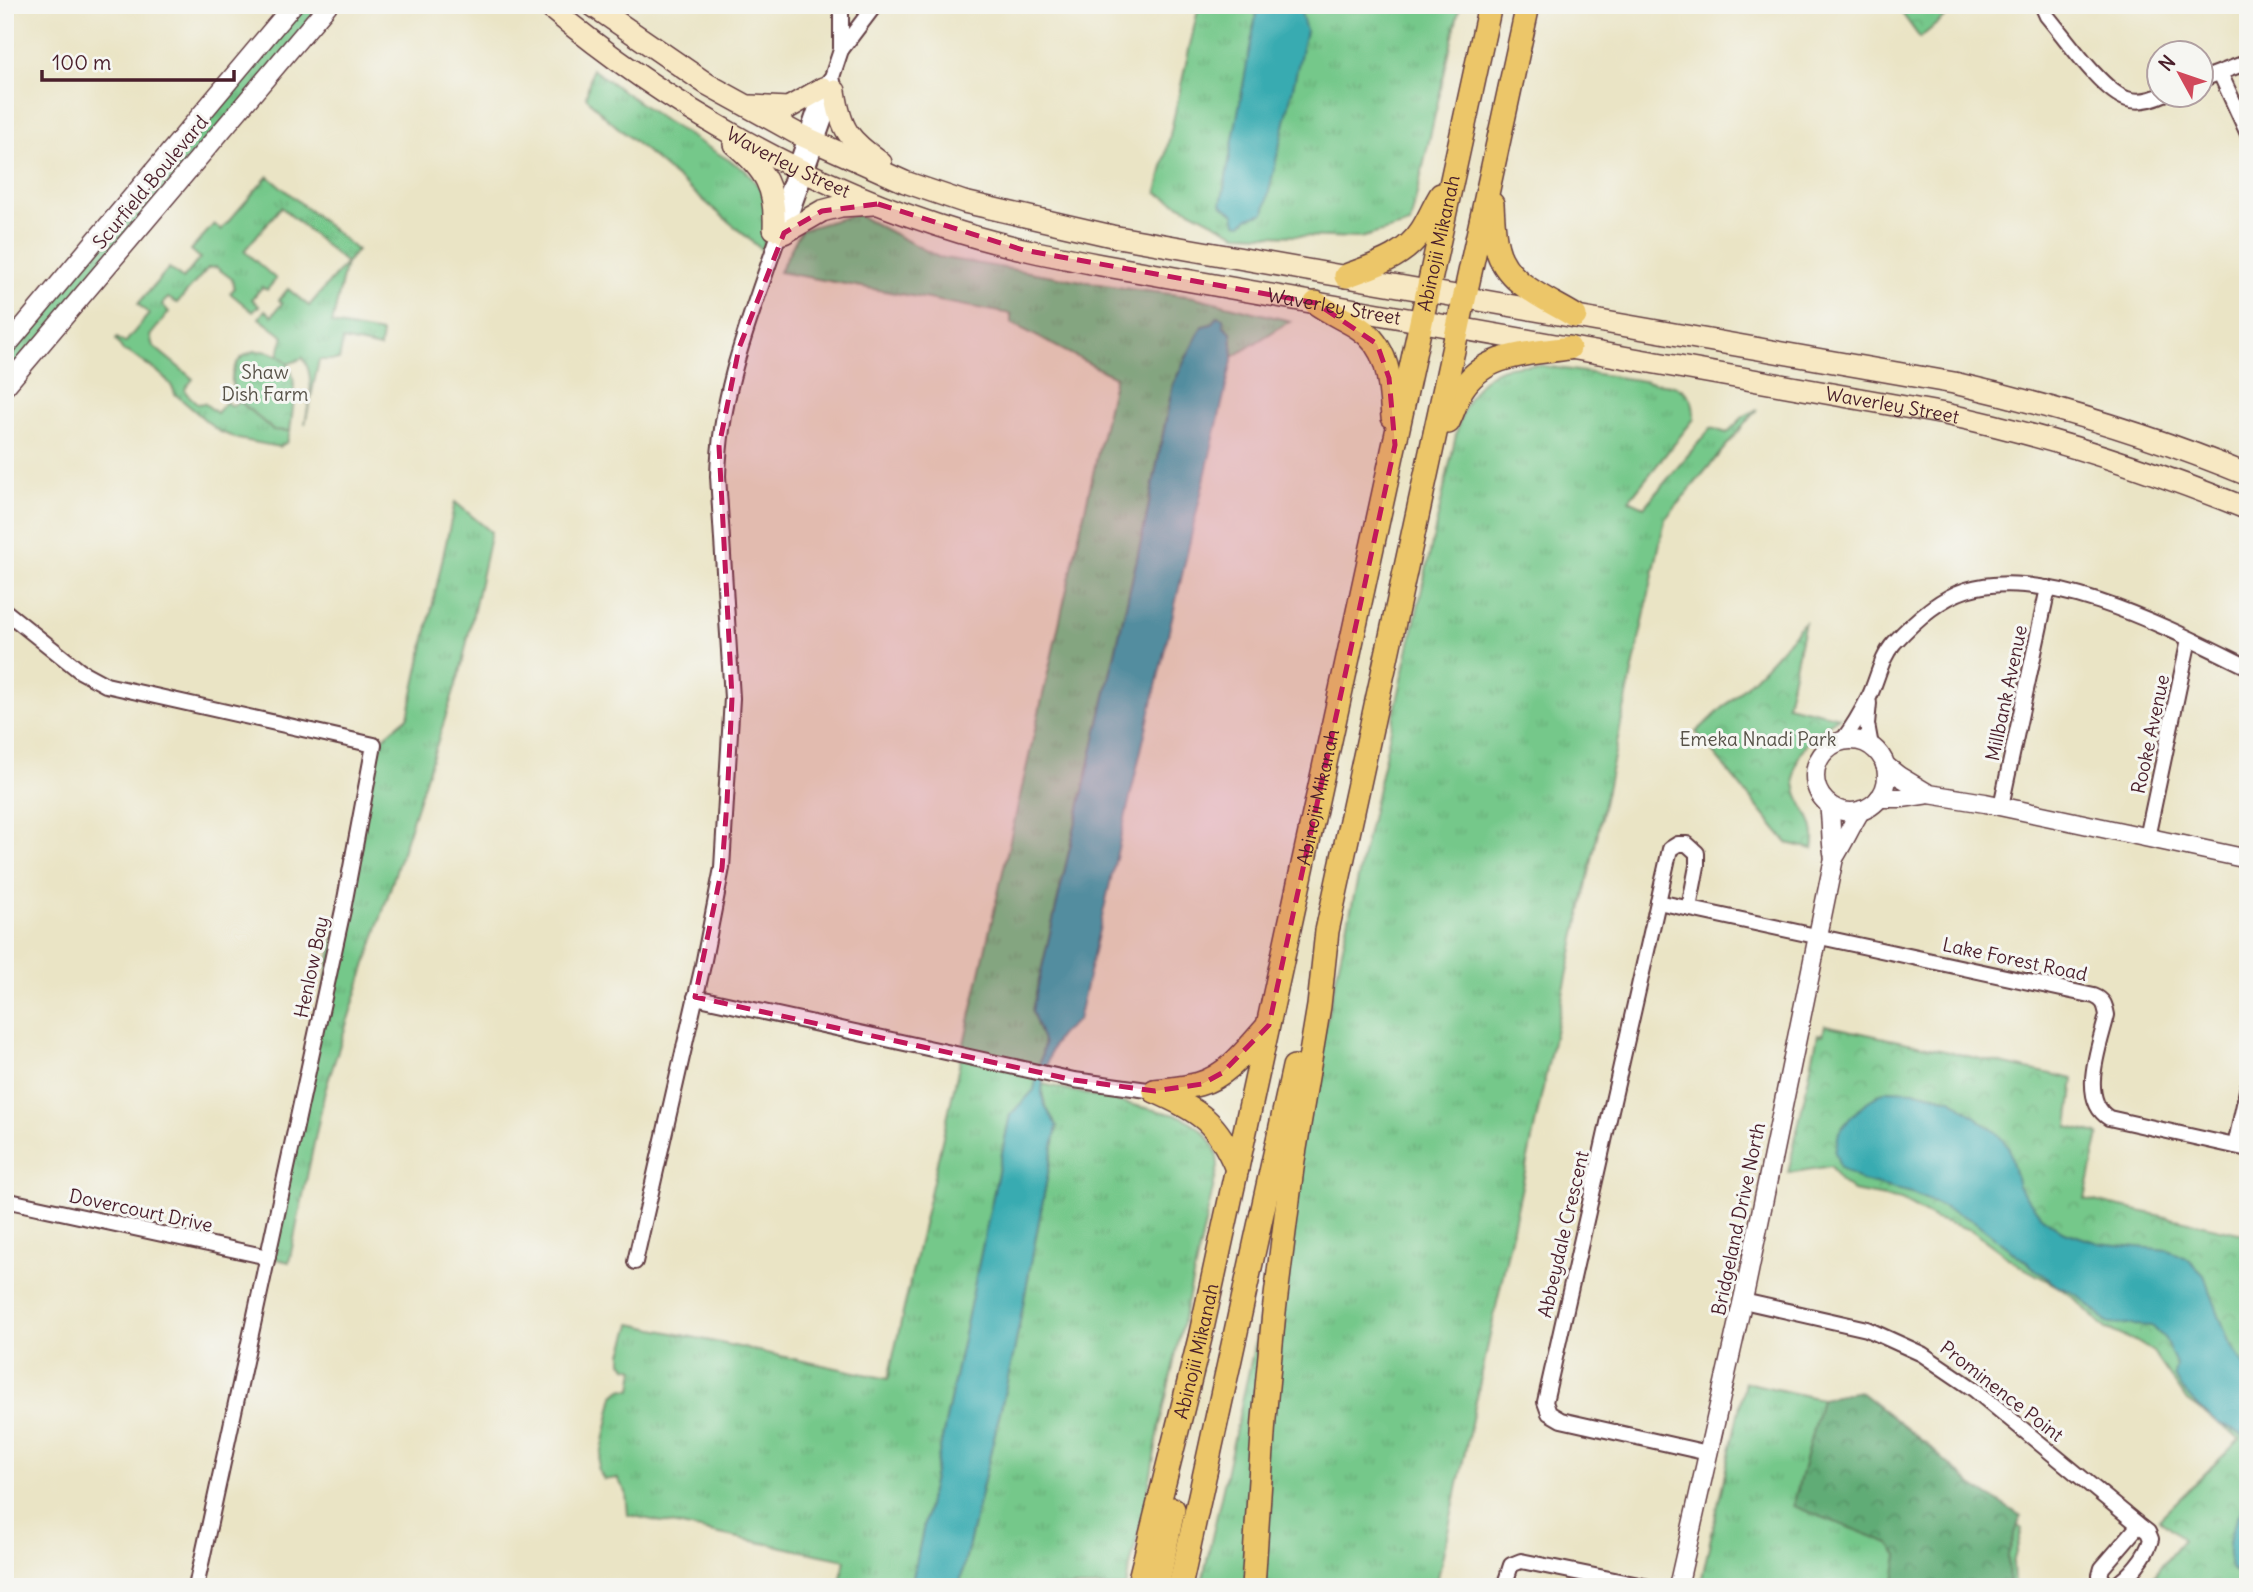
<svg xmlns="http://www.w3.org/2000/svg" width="2253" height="1592" viewBox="0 0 2253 1592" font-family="Delius,sans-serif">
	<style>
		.grass { fill: url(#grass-tufts); stroke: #60745a; stroke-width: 2 }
		.forest { fill: url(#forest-crowns); stroke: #556650; stroke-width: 2 }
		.park { fill: url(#park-crowns); stroke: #60745a; stroke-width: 2 }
		.water { fill: #38abb1; stroke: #41656e; stroke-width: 2 }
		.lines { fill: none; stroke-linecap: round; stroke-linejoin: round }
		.minor-casing { stroke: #623d42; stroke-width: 18 }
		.tertiary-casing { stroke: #623d42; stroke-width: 21 }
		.secondary-casing { stroke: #623d42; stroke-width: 24 }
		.primary-casing { stroke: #623d42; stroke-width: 26 }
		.minor { stroke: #fff; stroke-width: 14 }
		.tertiary { stroke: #fff; stroke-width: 18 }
		.secondary { stroke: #f7e8c3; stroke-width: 21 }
		.primary { stroke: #ecc669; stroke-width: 23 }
		.marked { fill: #c2185b; fill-opacity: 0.2; stroke: #c2185b; stroke-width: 5; stroke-dasharray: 14 9; stroke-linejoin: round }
		.labels { text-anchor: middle; stroke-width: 6; stroke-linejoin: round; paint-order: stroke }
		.street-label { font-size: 19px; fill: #4a1f2b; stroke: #f6f6f2 }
		.park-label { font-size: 19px; fill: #575248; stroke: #f6f6f2 }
	</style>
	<defs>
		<pattern id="grass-tufts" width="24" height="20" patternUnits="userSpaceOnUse" patternTransform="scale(1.75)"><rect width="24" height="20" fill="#75c88a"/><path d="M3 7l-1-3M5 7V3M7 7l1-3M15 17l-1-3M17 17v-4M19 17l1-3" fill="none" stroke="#67ab77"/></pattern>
		<pattern id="forest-crowns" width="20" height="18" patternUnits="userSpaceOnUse" patternTransform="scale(1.75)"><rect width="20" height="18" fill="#60ac76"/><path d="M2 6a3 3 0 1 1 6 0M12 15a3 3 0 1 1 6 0" fill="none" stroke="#518b61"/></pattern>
		<pattern id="park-crowns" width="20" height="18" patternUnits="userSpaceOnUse" patternTransform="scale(1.75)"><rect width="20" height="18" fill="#75c88a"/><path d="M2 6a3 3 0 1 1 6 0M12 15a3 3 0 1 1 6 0" fill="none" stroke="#67ab77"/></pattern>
	</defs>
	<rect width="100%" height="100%" fill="#f6f6f2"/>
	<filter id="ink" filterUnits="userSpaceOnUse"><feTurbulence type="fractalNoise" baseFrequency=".0143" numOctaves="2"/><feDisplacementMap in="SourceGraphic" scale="14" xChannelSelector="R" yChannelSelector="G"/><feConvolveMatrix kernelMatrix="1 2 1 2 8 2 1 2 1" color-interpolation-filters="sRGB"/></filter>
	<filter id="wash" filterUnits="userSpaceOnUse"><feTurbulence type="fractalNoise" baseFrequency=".00686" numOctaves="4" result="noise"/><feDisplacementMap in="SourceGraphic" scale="28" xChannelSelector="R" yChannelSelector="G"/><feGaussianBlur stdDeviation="1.57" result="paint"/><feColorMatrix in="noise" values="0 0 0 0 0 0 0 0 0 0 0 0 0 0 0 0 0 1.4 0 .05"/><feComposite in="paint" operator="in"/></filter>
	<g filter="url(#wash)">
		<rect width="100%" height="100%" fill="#eae4c5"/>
		<g class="grass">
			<polygon points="293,5 328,5 5,387 5,348"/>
			<polygon points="1199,5 1460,5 1410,224 1360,238 1236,234 1157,193"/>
			<polygon points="592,69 665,121 745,170 767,196 767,233 762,250 602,114 586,97"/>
			<path d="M 268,176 L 357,250 L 346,263 L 332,324 L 382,333 L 380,348 L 343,340 L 339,360 L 319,360 L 305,424 C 309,401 316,379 303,358 L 288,364 L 278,356 L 284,337 L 259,318 L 265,310 L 272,316 L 282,303 L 279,300 L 288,289 L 309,306 L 346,263 L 281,207 L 244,251 L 276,279 L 267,290 L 262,287 L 252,299 L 259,306 L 253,312 L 230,293 L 234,289 L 232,279 L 216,267 L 208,268 L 177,303 L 168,298 L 162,304 L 169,312 L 150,336 L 153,346 L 193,379 L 185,389 L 186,393 L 198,404 L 204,403 L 217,413 L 226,402 L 231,406 L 240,402 L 273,430 L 290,431 L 287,442 L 279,447 L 238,439 L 218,431 L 175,394 C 171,376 143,363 128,352 L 124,352 L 116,340 L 117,338 L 125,343 L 149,314 L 138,304 L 169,268 L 183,279 L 200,258 L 191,250 L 214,224 L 221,230 Z"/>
			<polygon points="856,214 938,257 1130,289 1194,297 1290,321 1233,357 1231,332 1187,358 1173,384 1145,524 1032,1011 1044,1044 1034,1090 1010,1115 911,1587 839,1587 845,1560 628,1515 626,1492 617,1478 604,1480 598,1469 614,1395 621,1389 632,1390 635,1369 627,1367 622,1362 622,1354 631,1324 888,1379 1115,377 1011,323 1011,314 779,272 801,230"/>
			<path d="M 1524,365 L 1538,365 L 1676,386 C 1692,394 1694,402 1694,419 L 1629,500 L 1644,507 L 1711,428 L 1727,433 L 1743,417 L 1757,409 L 1665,519 L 1436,1587 L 1201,1587 L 1458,426 C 1465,402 1476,379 1501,369 C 1508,366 1517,366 1524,365 Z"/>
			<polygon points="455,502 491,532 461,669 325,1091 289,1262 268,1257 374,745 408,717"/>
			<path d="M 1043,1084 L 1180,1116 C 1201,1126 1218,1142 1218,1166 L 1160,1424 L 1146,1502 L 1125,1587 L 959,1587 L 1014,1352 L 1057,1126 C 1049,1113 1040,1099 1043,1084 Z"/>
			<polygon points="1745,1382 1843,1404 1923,1447 2022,1529 2013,1563 2014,1587 1700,1587"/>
		</g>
		<polygon class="forest" points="1859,1391 1925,1443 1972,1485 2021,1516 2008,1555 2009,1587 1893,1587 1898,1555 1889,1543 1793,1506 1821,1399"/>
		<g class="park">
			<polygon points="1896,5 1959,5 1920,38"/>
			<path d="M 254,351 C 306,349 294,398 290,431 L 273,430 C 256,414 223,395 234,369 C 238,359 244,355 254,351 Z"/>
			<path d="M 1805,621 L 1787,705 L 1839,717 C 1807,736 1782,763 1801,802 C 1810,819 1817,829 1813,849 L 1787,843 L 1696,732 C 1736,697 1772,662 1805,621 Z"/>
			<polygon points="1825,1025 2074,1079 2068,1127 2099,1134 2085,1199 2248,1235 2246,1275 2248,1295 2248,1587 2145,1587 2182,1541 2181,1537 2159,1519 2240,1439 2187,1401 2153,1352 2137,1342 2106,1329 2075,1299 2057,1286 2020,1266 1971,1230 1936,1219 1901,1200 1853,1191 1840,1181 1831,1166 1788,1173 1818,1034 1823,1035"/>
		</g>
		<g class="water">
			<polygon points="1258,5 1299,5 1306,31 1264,213 1248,218 1242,224 1236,223 1234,214 1221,204"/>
			<path d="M 1217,316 L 1223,318 L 1224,326 L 1231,332 L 1233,357 L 1078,1020 C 1057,1035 1052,1043 1046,1069 C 1045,1075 1042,1083 1042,1090 C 1041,1103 1051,1116 1057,1126 L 1014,1352 L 959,1587 L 911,1587 L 1010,1115 L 1034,1090 L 1044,1044 L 1032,1011 L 1145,524 L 1173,384 L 1202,326 L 1211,324 Z"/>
			<polygon points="1887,1090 1916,1091 1951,1099 1997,1133 2009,1148 2018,1186 2041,1216 2062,1231 2098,1243 2168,1250 2188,1259 2204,1275 2229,1341 2248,1371 2248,1440 2241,1434 2218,1423 2198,1407 2183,1390 2174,1375 2176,1364 2165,1339 2152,1326 2109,1324 2078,1295 2057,1286 1974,1221 1912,1193 1862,1181 1840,1167 1835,1152 1839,1132 1851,1117 1867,1102"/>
			<path d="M 2248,1498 L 2248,1578 L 2231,1569 C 2224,1539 2233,1524 2248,1498 Z"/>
		</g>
	</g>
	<g filter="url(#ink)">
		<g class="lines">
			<g class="minor-casing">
				<g id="minor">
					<polyline points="841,5 841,50"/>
					<path d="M 2042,5 L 2047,16 C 2065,37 2102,91 2127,99 C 2139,103 2153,99 2164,94"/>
					<polyline points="2220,73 2248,134"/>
					<polyline points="2200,80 2248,62"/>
					<polyline points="778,218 823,88 832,77 841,50 875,5"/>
					<polyline points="5,611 80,671 106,685 374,745 343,910 196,1587"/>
					<polyline points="1869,703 1867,724 1871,746"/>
					<path d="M 1842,741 C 1853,727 1862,711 1870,695 C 1878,677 1881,658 1894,643 C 1914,621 1938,599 1966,590 C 2048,564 2174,631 2248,667"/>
					<polyline points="2001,806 2048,588"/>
					<polyline points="2147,838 2189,639"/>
					<polyline points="1658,902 1670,849 1678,844 1687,844 1697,853 1697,866 1689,908"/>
					<polyline points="695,997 1074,1080 1155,1091"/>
					<polyline points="2235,1146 2248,1086"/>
					<polyline points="5,1200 268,1257"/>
					<path d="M 635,1262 L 703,965 L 722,868 L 732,698 L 718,476 C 720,391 750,319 777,240 L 784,233 L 835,91 L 832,77"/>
					<path d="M 1743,1301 L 1867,1329 L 1922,1354 L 1975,1390 L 2139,1525 L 2148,1532 L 2151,1539 C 2147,1556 2129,1577 2114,1586 L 2106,1585 L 2100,1575 L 2102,1568 L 2139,1525"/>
					<path d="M 1708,1453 L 1561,1420 L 1549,1413 L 1545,1402 L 1658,902 L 2094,996 C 2104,1000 2105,1005 2107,1015 C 2100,1045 2078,1099 2109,1118 L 2248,1149"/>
					<polyline points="1504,1587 1511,1565 1521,1561 1649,1587"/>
				</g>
			</g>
			<g class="tertiary-casing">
				<g id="tertiary">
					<polyline points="5,348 293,5"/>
					<polyline points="5,387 328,5"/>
					<circle cx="1851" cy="776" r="36"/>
					<polyline points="1885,765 1899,776 1929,794"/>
					<polyline points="1879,798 1902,798 1929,794 1985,803 2248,859"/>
					<path d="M 1829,805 C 1832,823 1830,840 1834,858"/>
					<path d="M 1678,1587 L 1746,1286 L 1834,858 C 1844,842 1851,826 1861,810"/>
				</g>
			</g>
			<g class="secondary-casing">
				<g id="secondary">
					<path id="s1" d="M 547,5 C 668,107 810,187 962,233 C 1008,247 1054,256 1101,265 L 1945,414 C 2049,436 2149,469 2248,509"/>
					<path d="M 592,5 L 707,84 L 796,133 L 905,182 L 964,202 L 1112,236 L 1954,383 C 2054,406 2152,435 2248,475"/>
					<path d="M 835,91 C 841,132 849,139 881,163"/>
					<polyline points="751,106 788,108 823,88"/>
					<path d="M 734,144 C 765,170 776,187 774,229"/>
					<polyline points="784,233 822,211 841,206 873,204"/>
				</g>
			</g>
			<g class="primary-casing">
				<g id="primary">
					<path d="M 1492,204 C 1493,219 1493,234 1497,248 C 1506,284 1546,298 1575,316"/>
					<path d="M 1346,276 C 1375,265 1405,257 1422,230 C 1429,219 1434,206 1441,195"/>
					<path d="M 1316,303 C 1330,313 1345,319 1359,328 C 1390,348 1390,384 1393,417"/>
					<path d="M 1448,422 C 1453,412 1456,401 1461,391 C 1484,352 1530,354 1569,348"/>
					<path d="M 1155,1091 C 1170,1089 1185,1088 1199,1084 C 1228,1076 1248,1048 1267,1027"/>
					<path d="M 1155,1091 C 1201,1112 1217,1121 1237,1169"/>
					<path id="s2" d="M 1138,1587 L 1200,1338 L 1490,5"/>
					<polyline points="1157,1587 1173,1509"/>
					<polyline points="1180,1587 1294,1067"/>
					<polyline points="1253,1587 1264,1419 1274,1312 1293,1160 1319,1006 1327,931 1528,5"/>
				</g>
			</g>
			<use href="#minor" class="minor"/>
			<use href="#tertiary" class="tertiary"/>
			<use href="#secondary" class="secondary"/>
			<use href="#primary" class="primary"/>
		</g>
	</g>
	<path class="marked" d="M 878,204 L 1023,250 L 1316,303 L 1377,344 L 1389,378 L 1395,445 L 1269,1025 L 1222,1073 L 1202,1084 L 1155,1091 L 1074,1080 L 695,997 L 722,868 L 727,802 L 732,698 L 719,446 L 739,348 L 784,233 L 822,211 Z"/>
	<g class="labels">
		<g class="street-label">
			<text dy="7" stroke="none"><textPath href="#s1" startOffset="289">Waverley Street</textPath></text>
			<text transform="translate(150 182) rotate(-50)" y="7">Scurfield Boulevard</text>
			<text dy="7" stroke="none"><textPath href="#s2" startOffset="1377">Abinojii Mikanah</textPath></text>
			<text dy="7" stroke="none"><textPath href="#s1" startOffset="856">Waverley Street</textPath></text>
			<text dy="7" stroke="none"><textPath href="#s1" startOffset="1423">Waverley Street</textPath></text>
			<text transform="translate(2006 693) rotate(-78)" y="7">Millbank Avenue</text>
			<text transform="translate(2150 734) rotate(-78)" y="7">Rooke Avenue</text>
			<text dy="7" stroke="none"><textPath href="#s2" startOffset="810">Abinojii Mikanah</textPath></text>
			<text transform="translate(2015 959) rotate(12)" y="7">Lake Forest Road</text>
			<text transform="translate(311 967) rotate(-78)" y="7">Henlow Bay</text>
			<text transform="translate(141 1210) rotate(12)" y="7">Dovercourt Drive</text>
			<text transform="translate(1738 1219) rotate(-78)" y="7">Bridgeland Drive North</text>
			<text transform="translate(1563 1234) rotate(-77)" y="7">Abbeydale Crescent</text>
			<text dy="7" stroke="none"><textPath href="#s2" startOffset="243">Abinojii Mikanah</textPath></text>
			<text transform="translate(2002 1391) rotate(38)" y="7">Prominence Point</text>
		</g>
		<g class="park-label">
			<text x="265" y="379">Shaw<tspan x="265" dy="22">Dish Farm</tspan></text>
			<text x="1758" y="746">Emeka Nnadi Park</text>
		</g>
	</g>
	<rect width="2253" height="1592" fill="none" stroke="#f6f6f2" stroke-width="28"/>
	<g transform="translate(2180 74) rotate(310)"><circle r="33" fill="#f6f6f2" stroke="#b1a0a2" stroke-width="2"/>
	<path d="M0-5L12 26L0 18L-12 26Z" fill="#d1495b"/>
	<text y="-10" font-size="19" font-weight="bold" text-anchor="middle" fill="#4a1f2b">N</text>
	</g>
	<path d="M42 70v10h192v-10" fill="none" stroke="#4a1f2b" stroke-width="3.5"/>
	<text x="52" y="70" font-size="21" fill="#4a1f2b" stroke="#f6f6f2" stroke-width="5" paint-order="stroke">100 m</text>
</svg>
